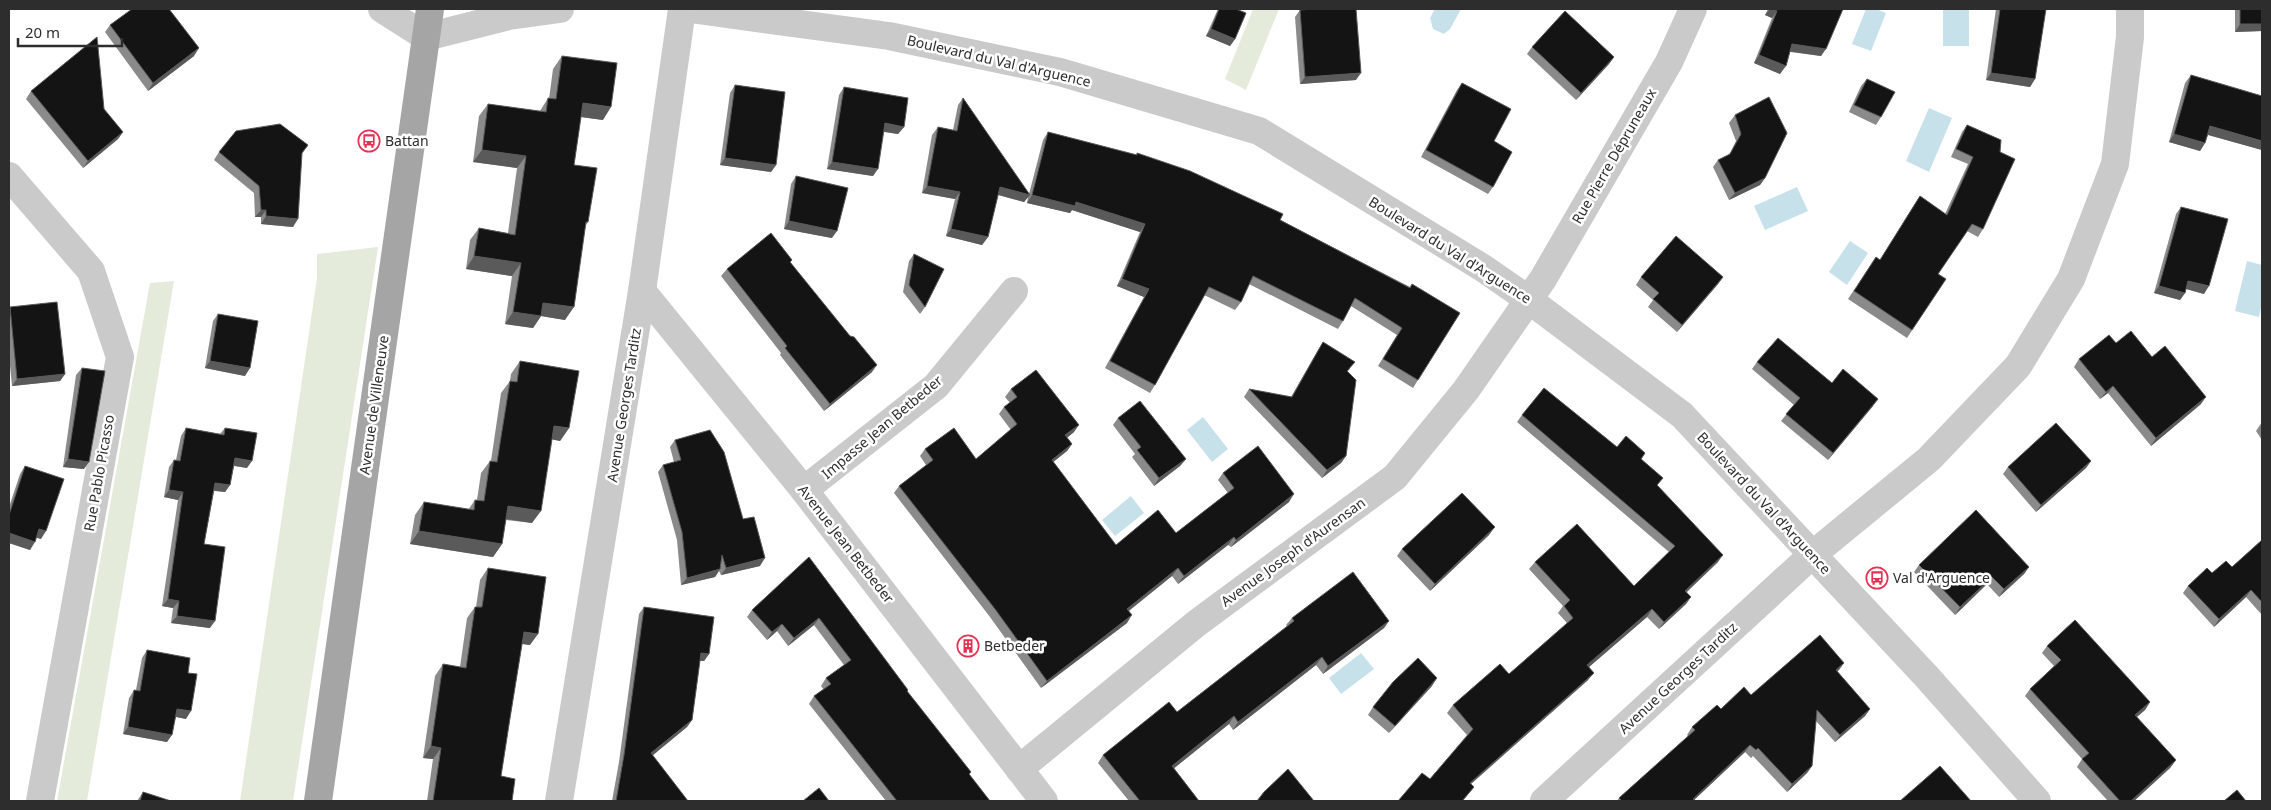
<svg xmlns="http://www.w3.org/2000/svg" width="2271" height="810" viewBox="0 0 2271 810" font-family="'Noto Sans',sans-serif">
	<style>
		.green { fill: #e5ebdb }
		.water { fill: #c7e1eb }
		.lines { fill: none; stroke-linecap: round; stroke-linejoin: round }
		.minor { stroke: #cacaca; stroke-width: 28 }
		.major { stroke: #a5a5a5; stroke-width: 28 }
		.wall { fill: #8a8a8a }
		.shaded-wall { fill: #5a5a5a }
		.building { fill: #141414; stroke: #5a5a5a }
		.labels { text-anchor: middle; stroke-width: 5; stroke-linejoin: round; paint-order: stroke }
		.street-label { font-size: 14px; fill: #2d2d2d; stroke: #fff }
		.poi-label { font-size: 14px; fill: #2d2d2d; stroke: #fff; text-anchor: start }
	</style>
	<rect width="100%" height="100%" fill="#fff"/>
	<g class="green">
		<polygon points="1253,9 1279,9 1246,90 1225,79"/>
		<polygon points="378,247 293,801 240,801 317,278 317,254"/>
		<polygon points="174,281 87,801 57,801 150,283"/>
	</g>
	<g class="water">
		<polygon points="1435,9 1461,9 1450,29 1444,34 1433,29 1430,18"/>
		<polygon points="1866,9 1876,9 1886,13 1871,51 1852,44"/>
		<rect x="1943" y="9" width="26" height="37"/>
		<polygon points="1929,108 1952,118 1929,172 1906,161"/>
		<polygon points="1797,187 1808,211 1765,230 1754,206"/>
		<polygon points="1850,241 1868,253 1847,285 1829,272"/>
		<polygon points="2247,261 2262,265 2262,303 2259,317 2235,311"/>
		<polygon points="1203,417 1228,449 1212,462 1187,430"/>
		<polygon points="1131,496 1144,513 1115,536 1102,520"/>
		<polygon points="1361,653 1374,669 1341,694 1329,678"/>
	</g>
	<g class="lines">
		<g class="minor">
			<polyline points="382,9 426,37 509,16 560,9"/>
			<polyline points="690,9 889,36 1060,72 1259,131 1483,268 1529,300 1682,415 1927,677 2037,801"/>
			<polyline points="9,176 91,271 120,357 40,801"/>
			<polyline points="642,291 804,490 1044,801"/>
			<polyline points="804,490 936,386 1014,291"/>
			<polyline points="1019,769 1197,623 1395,477 1466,390 1543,279 1669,62 1693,9"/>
			<polyline points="559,801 642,291 682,9"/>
			<polyline points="1544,801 1812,555 1929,459 2018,366 2071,279 2115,164 2130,37 2130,9"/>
		</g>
		<polyline class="major" points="318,801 430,9"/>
	</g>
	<g class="wall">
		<polygon points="1218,9 1236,9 1235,39 1230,46 1206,36"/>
		<polygon points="1768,9 1843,9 1821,56 1790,52 1780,74 1754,63 1772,18 1765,15"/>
		<polygon points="1996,9 2046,9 2035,79 2030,87 1986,80"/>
		<polygon points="2235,9 2262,9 2262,31 2235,32"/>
		<polygon points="1300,10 1356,80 1300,84 1295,17"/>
		<polygon points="110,25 194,56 148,91 105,32"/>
		<polygon points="1532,47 1614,57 1609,64 1576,100 1527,54"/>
		<polygon points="562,56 603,120 581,117 574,165 588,222 586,225 565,320 541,316 533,328 505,324 512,276 466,269 470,240 479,228 508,233 517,168 473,162 479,116 488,104 540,111 548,98 549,99 553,69"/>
		<polygon points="2191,75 2262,150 2208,135 2205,143 2200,151 2169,142 2185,83"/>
		<polygon points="1867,79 1881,117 1876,125 1849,112 1861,86"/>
		<polygon points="1462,83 1494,141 1493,187 1488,194 1421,157 1457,90"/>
		<polygon points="735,85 776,165 771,172 720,165 730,93"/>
		<polygon points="844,87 904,127 898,134 884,132 873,176 827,169 839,95"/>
		<polygon points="31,91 123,132 118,139 83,168 26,99"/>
		<polygon points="963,98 1029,194 1043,140 1048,132 1136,155 1137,153 1280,220 1410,287 1418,380 1413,388 1378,366 1397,335 1351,306 1343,321 1338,329 1249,284 1241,302 1235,310 1204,295 1155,385 1150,393 1105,368 1144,297 1117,286 1140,232 1072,210 1070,213 1027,203 1028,197 1024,202 998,195 988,237 982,245 946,236 955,199 922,193 932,135 938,127 953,130 958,105"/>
		<polygon points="1735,115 1765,178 1760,185 1729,200 1713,167 1718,160 1729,155 1736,141 1729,123"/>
		<polygon points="1967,125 2001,140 1983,229 1978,237 1967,231 1938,274 1946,279 1907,338 1848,299 1876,257 1880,260 1920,196 1945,214 1968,164 1951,157 1962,132"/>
		<polygon points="219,152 302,153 293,227 261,224 261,217 255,217 254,193 214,160"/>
		<polygon points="796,176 832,238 784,229 791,184"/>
		<polygon points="2181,207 2204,294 2186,289 2185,293 2180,300 2154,293 2176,214"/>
		<polygon points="914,254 925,307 920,314 903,292 909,261"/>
		<polygon points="792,260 790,262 872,372 824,411 780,355 781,353 721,276 727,269"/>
		<polygon points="1641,277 1723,277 1718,284 1677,332 1648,307 1653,300 1636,285"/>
		<polygon points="10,307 65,374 60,381 12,386 9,356 9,308"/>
		<polygon points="218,314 245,376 205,368 213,321"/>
		<polygon points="1323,342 1350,369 1348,371 1346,456 1341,463 1322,478 1244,397 1249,389 1291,397 1318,350"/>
		<polygon points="2116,343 2152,357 2201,404 2151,446 2108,393 2100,399 2074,367 2079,359"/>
		<polygon points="520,361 569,428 560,441 552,439 532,523 506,520 502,544 493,557 410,544 415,515 424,502 468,510 475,500 477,500 481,473 490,461 491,461 501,393 510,381 511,374"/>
		<polygon points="1757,362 1832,383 1873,406 1828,460 1781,421 1794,405 1752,369"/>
		<polygon points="82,368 84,469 63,467 76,375"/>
		<polygon points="1011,389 1074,432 1067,438 1072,444 1067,451 1053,462 1116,545 1176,533 1228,493 1218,480 1223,473 1289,502 1231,547 1228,545 1178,584 1172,576 1129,611 1127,623 1041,688 990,617 894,493 899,486 926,465 920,456 925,449 976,459 1011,430 999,414 1004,407 1010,403 1005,397"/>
		<polygon points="1522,415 1617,447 1645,453 1641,459 1657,486 1718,562 1687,592 1691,597 1686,604 1659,629 1647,617 1589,667 1588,680 1471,784 1474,787 1463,801 1398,801 1430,779 1467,735 1447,713 1453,705 1509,674 1567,623 1558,613 1563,606 1529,569 1535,562 1634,586 1669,552 1517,422"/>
		<polygon points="1118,418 1186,459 1180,466 1154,486 1132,457 1135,454 1113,425"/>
		<polygon points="2262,422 2262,440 2256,431"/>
		<polygon points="186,428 220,434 225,428 247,468 234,466 230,485 225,492 214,491 204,544 210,628 171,623 173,608 162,606 178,500 164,497 169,467 174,460 176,460 181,436"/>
		<polygon points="675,440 743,519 760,566 721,575 719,571 715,577 681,585 677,540 658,472 663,465 674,462 670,447"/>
		<polygon points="2091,461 2086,468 2036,512 2003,474 2008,467"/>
		<polygon points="25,466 41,539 36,537 30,550 9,543 9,507 20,474"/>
		<polygon points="1489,535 1430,591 1397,556 1402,549"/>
		<polygon points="2262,540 2262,615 2246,597 2214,627 2183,593 2188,586 2212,573 2232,567"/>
		<polygon points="809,557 907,692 971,772 969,774 990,801 886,801 809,704 814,696 824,690 821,686 826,678 844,665 814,625 788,646 777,631 767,640 747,617 752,610"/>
		<polygon points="1919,565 2029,567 2024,574 1999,597 1987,584 1955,615 1914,572"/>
		<polygon points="488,568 530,645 522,644 501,776 512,801 427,801 433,759 423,758 435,676 443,664 460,667 467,618 475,607 476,607 480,580"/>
		<polygon points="644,607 709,654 704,661 700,661 692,720 687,727 652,755 688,801 612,801 619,762 639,614"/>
		<polygon points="1292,618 1389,621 1384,628 1323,674 1316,665 1233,730 1229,724 1174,768 1199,801 1129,801 1098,763 1103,755 1177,712 1287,626 1286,625"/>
		<polygon points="2047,646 2150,702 2145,710 2136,717 2176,760 2170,768 2134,801 2108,801 2077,767 2082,759 2025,696 2030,689 2054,666 2042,653"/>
		<polygon points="147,650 188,673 186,719 176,717 167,742 123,734 129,698 134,690 136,690 142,658"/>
		<polygon points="1839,670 1837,671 1870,709 1865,716 1835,742 1816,721 1812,766 1807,773 1787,792 1753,756 1751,758 1745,752 1694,800 1696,801 1617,801 1619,798 1688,736 1687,735 1692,727 1721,709 1751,695"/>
		<polygon points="1432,686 1389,733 1368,715 1373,707"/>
		<polygon points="143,792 171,801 137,801"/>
	</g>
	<g class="shaded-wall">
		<polygon points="1770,9 1777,11 1772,18 1765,15"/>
		<polygon points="2240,24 2262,24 2262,31 2235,32"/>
		<polygon points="1211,29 1235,39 1230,46 1206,36"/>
		<polygon points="1792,44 1826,49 1821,56 1787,51"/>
		<polygon points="199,48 194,56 148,91 153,83"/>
		<polygon points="1759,55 1786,66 1780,74 1754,63"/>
		<polygon points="1614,57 1609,64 1576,100 1581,93"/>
		<polygon points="1361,73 1356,80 1300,84 1305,77"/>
		<polygon points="1991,73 2035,79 2030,87 1986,80"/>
		<polygon points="583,103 611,107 603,120 574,116"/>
		<polygon points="885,123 904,127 898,134 880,131"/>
		<polygon points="2210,126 2262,141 2262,150 2205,134"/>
		<polygon points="123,132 118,139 83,168 88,161"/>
		<polygon points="2174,134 2205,143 2200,151 2169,142"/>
		<polygon points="482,150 526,156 517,168 473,162"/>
		<polygon points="725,158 776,165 771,172 720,165"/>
		<polygon points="832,162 878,169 873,176 827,169"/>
		<polygon points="1765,178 1760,185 1729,200 1735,193"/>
		<polygon points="927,186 960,192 955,199 922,193"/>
		<polygon points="1000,187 1030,195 1024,202 995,194"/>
		<polygon points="1032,195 1076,202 1145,224 1140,232 1072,210 1070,213 1027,203"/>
		<polygon points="261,210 266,210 261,217 255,217"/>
		<polygon points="266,216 298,219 293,227 261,224"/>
		<polygon points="789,221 837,231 832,238 784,229"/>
		<polygon points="951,229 988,237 982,245 946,236"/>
		<polygon points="474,256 521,263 512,276 466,269"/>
		<polygon points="1723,277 1718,284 1677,332 1682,325"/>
		<polygon points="1122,279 1149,289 1144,297 1117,286"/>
		<polygon points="2188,281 2209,286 2204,294 2183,288"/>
		<polygon points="2159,286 2185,293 2180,300 2154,293"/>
		<polygon points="543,303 574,307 565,320 541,316 533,328 505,324 513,312"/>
		<polygon points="210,361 250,368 245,376 205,368"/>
		<polygon points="877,365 872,372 824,411 830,404"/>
		<polygon points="65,374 60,381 12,386 17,379"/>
		<polygon points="2113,386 2108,393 2100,399 2106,392"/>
		<polygon points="2206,397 2201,404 2151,446 2156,438"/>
		<polygon points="1878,399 1873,406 1828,460 1833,453"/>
		<polygon points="1079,425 1074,432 1060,443 1065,435"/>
		<polygon points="554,426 569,428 560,441 545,438"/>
		<polygon points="1072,444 1067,451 1047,467 1052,460"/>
		<polygon points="1346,456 1341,463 1322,478 1327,470"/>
		<polygon points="235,458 252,461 247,468 230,465"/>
		<polygon points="68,459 89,462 84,469 63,467"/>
		<polygon points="1186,459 1180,466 1154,486 1159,478"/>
		<polygon points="2091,461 2086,468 2036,512 2041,505"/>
		<polygon points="215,483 230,485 225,492 210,490"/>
		<polygon points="169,490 183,492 178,500 164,497"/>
		<polygon points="1294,494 1289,502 1231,547 1236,540"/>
		<polygon points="508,506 541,511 532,523 499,518"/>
		<polygon points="1495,527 1489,535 1430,591 1435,584"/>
		<polygon points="39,529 46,531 41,539 34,537"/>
		<polygon points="419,531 502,544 493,557 410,544"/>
		<polygon points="9,533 35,542 30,550 9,543"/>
		<polygon points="1234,537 1228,545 1178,584 1184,576"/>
		<polygon points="1723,555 1718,562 1680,598 1685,591"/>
		<polygon points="765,558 760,566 721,575 726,568"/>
		<polygon points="2029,567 2024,574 1999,597 2004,589"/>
		<polygon points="1178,568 1172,576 1122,616 1127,609"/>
		<polygon points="720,569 715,577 681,585 687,578"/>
		<polygon points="1992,577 1987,584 1955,615 1960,607"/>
		<polygon points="2251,590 2246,597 2214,627 2219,619"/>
		<polygon points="1691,597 1686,604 1659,629 1664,622"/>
		<polygon points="168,599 179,601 173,608 162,606"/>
		<polygon points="1652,609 1647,617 1582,673 1587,665"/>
		<polygon points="1132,615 1127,623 1041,688 1047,681"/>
		<polygon points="177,616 215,621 210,628 171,623"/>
		<polygon points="819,618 814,625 788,646 794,638"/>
		<polygon points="1389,621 1384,628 1323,674 1328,666"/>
		<polygon points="782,624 777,631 767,640 772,632"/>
		<polygon points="524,632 538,634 530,645 516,643"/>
		<polygon points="701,653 709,654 704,661 695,660"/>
		<polygon points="1322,657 1316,665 1233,730 1238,722"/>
		<polygon points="1844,663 1839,670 1830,677 1836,670"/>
		<polygon points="1594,673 1588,680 1464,790 1470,783"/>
		<polygon points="1437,678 1432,686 1389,733 1395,726"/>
		<polygon points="2150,702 2145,710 2130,723 2135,715"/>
		<polygon points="177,709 191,711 186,719 172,716"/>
		<polygon points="1870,709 1865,716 1835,742 1840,735"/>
		<polygon points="1234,716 1229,724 1167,774 1172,766"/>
		<polygon points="692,720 687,727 646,761 651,753"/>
		<polygon points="128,727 172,735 167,742 123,734"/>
		<polygon points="1750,745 1745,752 1693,801 1693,799"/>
		<polygon points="431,746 441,748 433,759 423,758"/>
		<polygon points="2176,760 2170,768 2134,801 2131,801"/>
		<polygon points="1812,766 1807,773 1787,792 1792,784"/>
	</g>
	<g class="building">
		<polygon points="132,9 169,9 199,48 153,83 110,25"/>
		<polygon points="1219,9 1236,9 1246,13 1235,39 1211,29"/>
		<polygon points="1314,9 1356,9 1361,73 1305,77 1300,10"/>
		<polygon points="1772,9 1843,9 1826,49 1792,44 1786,66 1759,55 1777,11"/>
		<polygon points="2000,9 2046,9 2035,79 1991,73"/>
		<rect x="2240" y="9" width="22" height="15"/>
		<polygon points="1565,11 1614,57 1581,93 1532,47"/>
		<polygon points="97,37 104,109 123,132 88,161 31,91"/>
		<polygon points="562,56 617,63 611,107 583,103 574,165 597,168 588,222 586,222 574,307 543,303 541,316 513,312 521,263 474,256 479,228 515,235 526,156 482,150 488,104 546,112 548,98 556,99"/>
		<polygon points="2191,75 2262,96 2262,141 2210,126 2205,143 2174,134"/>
		<polygon points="1867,79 1895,92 1881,117 1854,105"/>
		<polygon points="1462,83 1511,109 1494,141 1512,152 1493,187 1426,150"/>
		<polygon points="735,85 785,92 776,165 725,158"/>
		<polygon points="844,87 908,98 904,127 885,123 878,169 832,162"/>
		<polygon points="1769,97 1787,133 1765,178 1735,193 1718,160 1730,154 1741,134 1735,115"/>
		<polygon points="963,98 1030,195 1000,187 988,237 951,229 960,192 927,186 938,127 957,131"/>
		<polygon points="280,124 308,145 302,153 298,219 266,216 266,210 261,210 259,186 219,152 236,131"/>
		<polygon points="1967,125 2001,140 2000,152 2015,159 1983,229 1972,224 1938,274 1946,279 1912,330 1854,291 1876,257 1880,260 1920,196 1947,215 1973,157 1956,149"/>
		<polygon points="1048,132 1137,155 1137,153 1190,171 1283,214 1280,220 1410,288 1412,284 1460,313 1418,380 1383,359 1402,328 1355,298 1343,321 1253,276 1241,302 1209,287 1155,385 1110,361 1149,289 1122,279 1145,224 1076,202 1075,206 1032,195"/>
		<polygon points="796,176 848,188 837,231 789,221"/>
		<polygon points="2181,207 2228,219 2209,286 2188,281 2185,293 2159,286"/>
		<polygon points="771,233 792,260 790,262 850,336 854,337 877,365 830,404 785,348 787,346 727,269"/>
		<polygon points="1676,236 1723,277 1682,325 1653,299 1659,293 1641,277"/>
		<polygon points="914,254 944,269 925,307 909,285"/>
		<polygon points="57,302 65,374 17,379 10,307"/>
		<polygon points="218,314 258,321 250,368 210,361"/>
		<polygon points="2131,331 2152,357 2165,346 2206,397 2156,438 2113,386 2106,392 2079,359 2109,335 2116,343"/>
		<polygon points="1778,338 1832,383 1843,369 1878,399 1833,453 1786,414 1800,398 1757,362"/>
		<polygon points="1323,342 1355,362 1347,371 1356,380 1346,456 1327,470 1249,389 1292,397"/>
		<polygon points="520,361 579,371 569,428 554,426 541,511 508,506 502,544 419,531 424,502 474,510 475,500 484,501 490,461 497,462 510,381 517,382"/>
		<polygon points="82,368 105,371 89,462 68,459"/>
		<polygon points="1036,370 1079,425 1065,435 1072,444 1052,460 1116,545 1158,510 1176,533 1234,488 1223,473 1258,446 1294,494 1236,540 1234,537 1184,576 1178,568 1127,609 1132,615 1047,681 995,609 899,486 933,460 925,449 954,428 976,459 1017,424 1004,407 1017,397 1011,389"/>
		<polygon points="1544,388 1617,447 1626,436 1645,453 1641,459 1663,478 1657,485 1723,555 1685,591 1691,597 1664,622 1652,609 1587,665 1594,673 1470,783 1474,787 1462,801 1398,801 1422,773 1430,779 1473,729 1453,705 1500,664 1509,674 1573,618 1564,606 1570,600 1535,562 1577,524 1634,586 1675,546 1522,415"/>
		<polygon points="1140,401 1186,459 1159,478 1137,450 1141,447 1118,418"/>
		<polygon points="2056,423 2091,461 2041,505 2008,467"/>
		<polygon points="186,428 224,435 225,428 257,433 252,461 235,458 230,485 215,483 204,544 225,547 215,621 177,616 179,601 168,599 183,492 169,490 174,460 180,461"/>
		<polygon points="710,430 724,452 743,519 754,517 765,558 726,568 722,555 720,569 687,578 682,532 663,465 681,460 675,440"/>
		<polygon points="25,466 64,479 46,531 39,529 35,542 9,533 9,515"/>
		<polygon points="1462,493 1495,527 1435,584 1402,549"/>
		<polygon points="1976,510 2029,567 2004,589 1992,577 1960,607 1919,565"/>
		<polygon points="2262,540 2262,602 2251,590 2219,619 2188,586 2207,568 2212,573 2226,561 2232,567"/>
		<polygon points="809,557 908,690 907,691 971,772 969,774 990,801 897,801 814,696 831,684 826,678 851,660 819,618 794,638 782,624 772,632 752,610"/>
		<polygon points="488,568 546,577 538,634 524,632 510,718 501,776 515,779 512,801 433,801 441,748 431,746 443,664 466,668 475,607 482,607"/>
		<polygon points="1353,572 1389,621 1328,666 1322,657 1238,722 1234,716 1172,766 1199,801 1140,801 1103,755 1169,702 1177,712 1294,621 1292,618"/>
		<polygon points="644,607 714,617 709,654 701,653 692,720 651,753 688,801 616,801 624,755"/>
		<polygon points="2075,620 2150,702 2135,715 2176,760 2131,801 2120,801 2082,759 2089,753 2030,689 2061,660 2047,646"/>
		<polygon points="1820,635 1844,663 1836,670 1870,709 1840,735 1817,710 1812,766 1792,784 1758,748 1756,750 1750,745 1693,799 1696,801 1622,801 1619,798 1695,730 1692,727 1717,705 1721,709 1744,687 1751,695"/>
		<polygon points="147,650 190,658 188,673 197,674 191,711 177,709 172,735 128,727 134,690 140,691"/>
		<polygon points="1418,658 1437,678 1395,726 1373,707 1393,682"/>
		<polygon points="1940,766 1971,801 1900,801"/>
		<polygon points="1288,769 1314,801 1257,801 1264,792"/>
		<polygon points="819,788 829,801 803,801"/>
		<polygon points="2237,790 2246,801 2224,801"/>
		<polygon points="143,792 171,801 140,801"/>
	</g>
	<defs>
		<g id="bus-ring" transform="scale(1.125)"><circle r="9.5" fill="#fff" stroke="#e43052" stroke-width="1.5"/><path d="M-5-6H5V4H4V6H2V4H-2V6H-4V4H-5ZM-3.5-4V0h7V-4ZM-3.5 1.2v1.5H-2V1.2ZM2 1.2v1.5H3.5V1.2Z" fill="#e43052"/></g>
		<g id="building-ring" transform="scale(1.125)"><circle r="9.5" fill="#fff" stroke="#e43052" stroke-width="1.5"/><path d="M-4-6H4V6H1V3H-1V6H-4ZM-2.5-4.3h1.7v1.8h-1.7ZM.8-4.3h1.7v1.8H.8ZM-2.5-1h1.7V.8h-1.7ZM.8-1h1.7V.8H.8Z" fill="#e43052"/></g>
	</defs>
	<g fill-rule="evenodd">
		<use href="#bus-ring" x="369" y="141"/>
		<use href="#bus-ring" x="1877" y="578"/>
		<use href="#building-ring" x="968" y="646"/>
	</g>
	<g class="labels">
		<g class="street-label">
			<text transform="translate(999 61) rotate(13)" y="5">Boulevard du Val d'Arguence</text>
			<text transform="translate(1614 156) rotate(-60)" y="5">Rue Pierre Dépruneaux</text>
			<text transform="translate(1450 250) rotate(32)" y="5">Boulevard du Val d'Arguence</text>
			<text transform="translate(374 405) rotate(-82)" y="5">Avenue de Villeneuve</text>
			<text transform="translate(624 405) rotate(-81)" y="5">Avenue Georges Tarditz</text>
			<text transform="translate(882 427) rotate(-40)" y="5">Impasse Jean Betbeder</text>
			<text transform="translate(99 473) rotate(-80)" y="5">Rue Pablo Picasso</text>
			<text transform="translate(1764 503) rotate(47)" y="5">Boulevard du Val d'Arguence</text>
			<text transform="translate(846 544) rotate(52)" y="5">Avenue Jean Betbeder</text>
			<text transform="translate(1293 552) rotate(-36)" y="5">Avenue Joseph d'Aurensan</text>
			<text transform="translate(1678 678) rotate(-43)" y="5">Avenue Georges Tarditz</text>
		</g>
		<g class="poi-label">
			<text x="385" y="146">Battan</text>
			<text x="1893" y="583">Val d'Arguence</text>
			<text x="984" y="651">Betbeder</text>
		</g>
	</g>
	<rect width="2271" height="810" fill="none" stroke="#2d2d2d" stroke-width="20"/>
	<path d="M18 38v8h104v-8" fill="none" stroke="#2d2d2d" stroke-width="2.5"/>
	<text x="25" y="38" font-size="15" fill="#2d2d2d" stroke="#ffffff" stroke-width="4" paint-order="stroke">20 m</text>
</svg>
